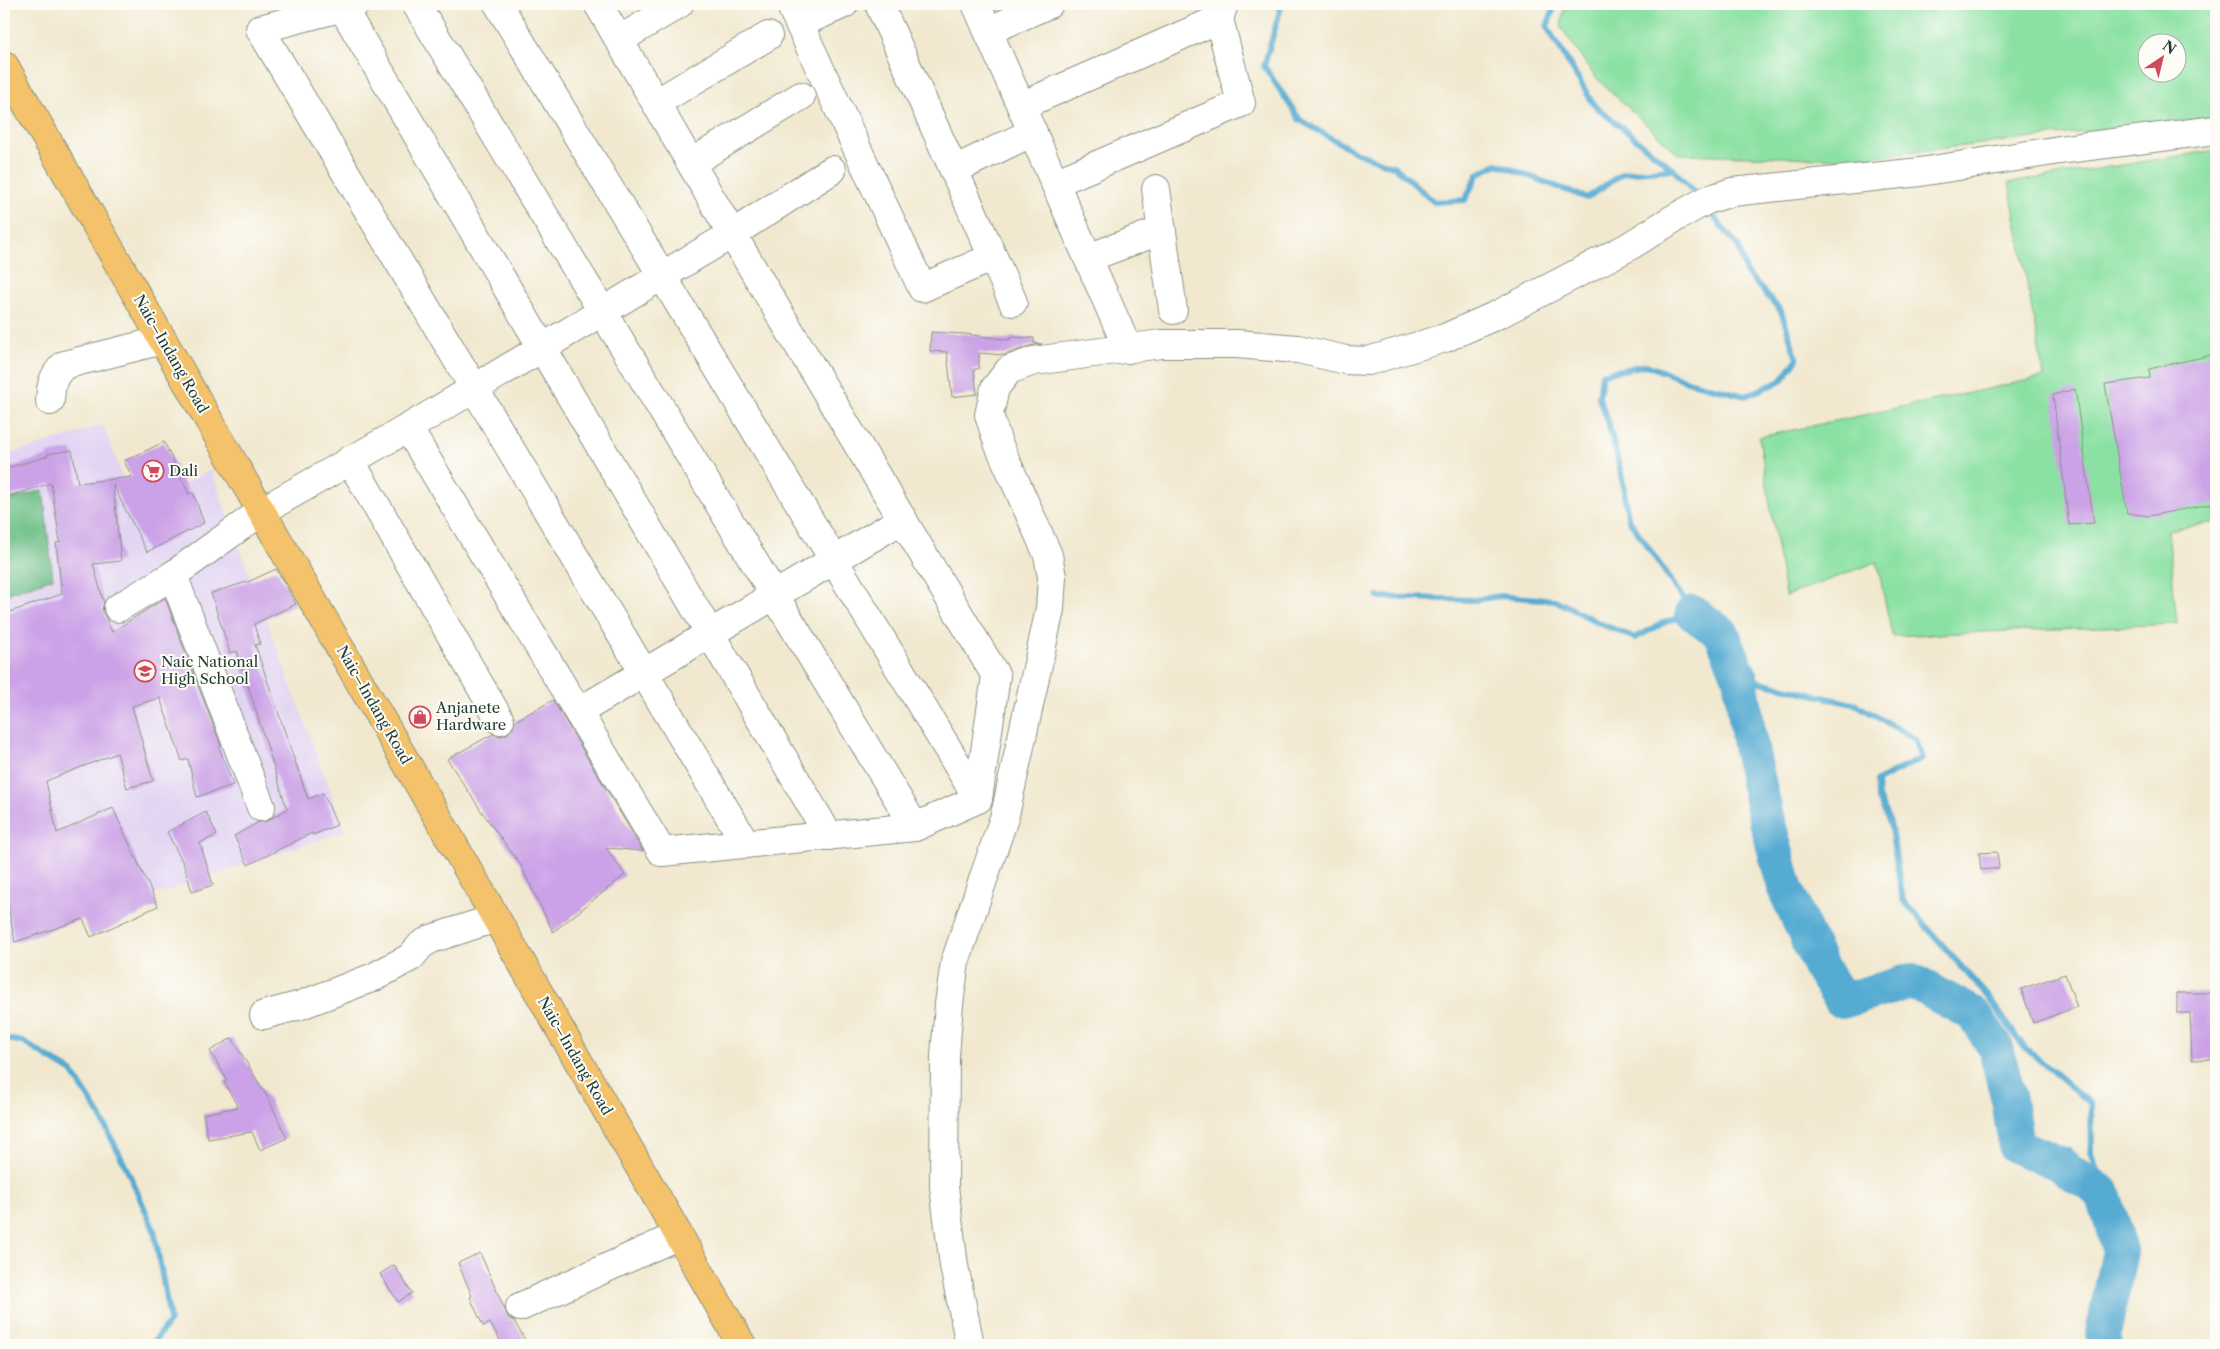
<svg xmlns="http://www.w3.org/2000/svg" width="2220" height="1349" viewBox="0 0 2220 1349" font-family="'Libre Caslon Text',serif">
	<style>
		.built { fill: #e2d4f3 }
		.green { fill: #8be1a3; stroke: #558f6c; fill-rule: evenodd }
		.forest { fill: #70bf89; stroke: #487e5e }
		.lines { fill: none; stroke-linecap: round; stroke-linejoin: round }
		.stream { stroke: #55abd2; stroke-width: 6 }
		.river { stroke: #55abd2; stroke-width: 36 }
		.building { fill: #cba1e7 }
		.minor-casing { stroke: #889282; stroke-width: 30 }
		.major-casing { stroke: #889282; stroke-width: 30 }
		.minor { stroke: #fff; stroke-width: 28 }
		.major { stroke: #f3c26a; stroke-width: 28 }
		.labels { text-anchor: middle; stroke-width: 4; stroke-linejoin: round; paint-order: stroke }
		.street-label { font-size: 15px; fill: #1f3d34; stroke: #fdfcf7 }
		.poi-label { font-size: 15px; fill: #1f3d34; stroke: #fdfcf7; text-anchor: start }
	</style>
	<rect width="100%" height="100%" fill="#fdfcf7"/>
	<filter id="ink" filterUnits="userSpaceOnUse"><feTurbulence type="fractalNoise" baseFrequency=".02" numOctaves="2"/><feDisplacementMap in="SourceGraphic" scale="10" xChannelSelector="R" yChannelSelector="G"/><feConvolveMatrix kernelMatrix="1 2 1 2 8 2 1 2 1" color-interpolation-filters="sRGB"/></filter>
	<filter id="wash" filterUnits="userSpaceOnUse"><feTurbulence type="fractalNoise" baseFrequency=".0096" numOctaves="4" result="noise"/><feDisplacementMap in="SourceGraphic" scale="20" xChannelSelector="R" yChannelSelector="G"/><feGaussianBlur stdDeviation="1.12" result="paint"/><feColorMatrix in="noise" values="0 0 0 0 0 0 0 0 0 0 0 0 0 0 0 0 0 1.4 0 .05"/><feComposite in="paint" operator="in"/></filter>
	<g filter="url(#wash)">
		<rect width="100%" height="100%" fill="#f1e8cf"/>
		<polygon class="built" points="103,425 135,511 211,470 345,831 4,946 4,456"/>
		<g class="green">
			<path d="M 1565,4 L 2216,4 L 2216,117 L 1850,159 L 1678,154 L 1595,77 L 1561,27 ZM 2148,42 L 2178,42 L 2178,72 L 2148,72 Z"/>
			<polygon points="2216,150 2216,522 2168,530 2177,624 1892,636 1877,562 1785,596 1759,437 2044,377 2009,183"/>
		</g>
		<polygon class="forest" points="43,490 53,578 4,595 4,501"/>
		<g class="lines">
			<g class="stream">
				<polyline points="1282,4 1264,66 1300,120 1357,153 1395,167 1434,202 1465,200 1478,174 1497,164 1587,198 1623,173 1673,169"/>
				<polyline points="1555,4 1547,27 1594,105 1673,169 1692,190"/>
				<polyline points="1378,597 1474,600 1501,596 1555,600 1599,623 1635,638 1663,623 1693,613 1628,518 1622,477 1608,421 1599,398 1602,374 1646,365 1687,381 1745,396 1781,381 1797,359 1781,311 1746,272 1738,246 1713,216"/>
				<polyline points="1740,677 1857,705 1915,739 1922,758 1877,781 1878,797 1890,823 1903,900 1988,997 2024,1047 2091,1104 2092,1153 2103,1193"/>
				<polyline points="4,1038 23,1042 72,1072 99,1114 127,1169 154,1230 170,1321 151,1345"/>
			</g>
			<polyline class="river" points="1693,613 1722,634 1740,677 1750,745 1765,813 1786,891 1821,968 1842,1001 1912,981 1973,1014 1995,1045 2009,1100 2016,1146 2060,1164 2103,1193 2120,1251 2103,1333 2105,1345"/>
		</g>
		<g id="blocks">
			<g class="building">
				<polygon points="931,332 965,334 1010,340 1010,337 1034,338 1034,343 1042,344 1029,346 1004,355 979,353 979,369 974,369 977,394 952,397 947,352 930,351"/>
				<polygon points="2216,354 2216,503 2148,516 2127,513 2105,384 2150,378 2149,369"/>
				<polygon points="2075,389 2094,523 2069,525 2053,395"/>
				<polygon points="164,442 189,494 193,492 204,523 147,552 113,485 121,561 93,564 104,603 102,609 112,632 165,598 221,746 219,747 233,785 197,797 188,759 182,761 160,698 132,706 153,781 127,788 117,753 46,781 57,833 113,808 158,906 91,937 83,919 15,942 4,884 4,614 62,594 56,543 60,542 51,483 4,498 4,469 48,456 47,454 72,450 78,483 132,477 124,461"/>
				<polygon points="276,569 296,604 254,624 260,644 255,645 308,799 323,793 337,825 313,835 312,833 248,865 234,836 259,822 267,821 287,809 237,651 230,653 211,593 250,581"/>
				<polygon points="553,700 643,851 606,848 625,875 553,932 520,864 482,812 447,759 493,734 500,736 507,734 513,728 515,721"/>
				<polygon points="206,812 217,835 200,843 213,885 192,892 184,865 167,832"/>
				<polygon points="1997,852 1999,868 1981,870 1979,853"/>
				<polygon points="2065,974 2077,1007 2033,1023 2021,989"/>
				<polygon points="2177,993 2216,993 2216,1059 2192,1060 2190,1013 2177,1013"/>
				<polygon points="232,1038 270,1102 287,1138 260,1150 252,1132 208,1139 203,1114 238,1107 224,1082 227,1080 210,1051"/>
				<polygon points="480,1253 509,1319 514,1321 528,1345 503,1345 490,1323 483,1326 470,1297 472,1296 458,1263"/>
				<polygon points="394,1265 412,1293 398,1302 380,1274"/>
			</g>
		</g>
	</g>
	<g filter="url(#ink)">
		<use href="#blocks" fill-opacity="0" stroke="#889282" stroke-width="1"/>
		<g class="lines">
			<g class="minor-casing">
				<g id="minor">
					<polyline points="355,4 260,29 746,844"/>
					<polyline points="416,4 915,827"/>
					<polyline points="498,4 978,799"/>
					<polyline points="790,4 922,288 993,257 879,4"/>
					<polyline points="976,4 1128,349"/>
					<polyline points="342,7 829,836"/>
					<polyline points="799,24 844,4"/>
					<polyline points="988,31 1049,4"/>
					<polyline points="619,40 679,4"/>
					<polyline points="656,103 768,36"/>
					<polyline points="1021,106 1219,19"/>
					<polyline points="691,163 801,96"/>
					<polyline points="954,170 1033,132"/>
					<polyline points="1055,183 1241,103 1219,19 1224,4"/>
					<polyline points="1156,189 1173,310"/>
					<polyline points="993,257 1013,302"/>
					<polyline points="1088,258 1162,230"/>
					<path d="M 50,401 C 51,385 52,377 64,365 L 163,340"/>
					<polyline points="408,428 662,852 915,827 978,799 996,676 732,234 598,4"/>
					<polyline points="350,460 500,720"/>
					<polyline points="173,575 261,807"/>
					<polyline points="118,608 173,575 262,511 408,428 732,234 832,170"/>
					<polyline points="578,712 903,519"/>
					<polyline points="264,1015 301,1005 374,977 411,957 421,945 431,939 496,918"/>
					<polyline points="520,1307 677,1236"/>
					<polyline points="970,1345 954,1266 944,1187 945,1056 949,1004 955,962 1005,815 1050,609 1052,577 1048,555 998,443 989,415 995,388 1009,370 1034,361 1161,344 1237,344 1298,349 1346,360 1368,361 1445,338 1499,314 1628,247 1673,219 1707,200 1732,192 1920,172 2066,149 2216,130"/>
				</g>
			</g>
			<g class="major-casing">
				<polyline id="major" points="4,65 742,1345"/>
			</g>
			<use href="#minor" class="minor"/>
			<use href="#major" class="major"/>
		</g>
	</g>
	<defs>
		<g id="supermarket-ring" transform="scale(1.125)"><circle r="9.5" fill="#fdfcf7" stroke="#d1495b" stroke-width="1.5"/><path d="M-6-5.5h2.5l.6 2H6L4.5 2H-2.5L-4.4-4H-6ZM-1.5 3.2a1.3 1.3 0 1 0 .1 0ZM3 3.2a1.3 1.3 0 1 0 .1 0Z" fill="#d1495b"/></g>
		<g id="school-ring" transform="scale(1.125)"><circle r="9.5" fill="#fdfcf7" stroke="#d1495b" stroke-width="1.5"/><path d="M0-5L7-2L0 1L-7-2ZM-4 1L0 2.5L4 1V4Q0 6-4 4Z" fill="#d1495b"/></g>
		<g id="shop-ring" transform="scale(1.125)"><circle r="9.5" fill="#fdfcf7" stroke="#d1495b" stroke-width="1.5"/><path d="M-5-2.5h2.3a2.7 3.5 0 0 1 5.4 0H5L5.5 6h-11ZM-1.5-2.5h3a1.5 2.3 0 0 0-3 0Z" fill="#d1495b"/></g>
	</defs>
	<g fill-rule="evenodd">
		<use href="#supermarket-ring" x="153" y="471"/>
		<use href="#school-ring" x="145" y="671"/>
		<use href="#shop-ring" x="420" y="717"/>
	</g>
	<g class="labels">
		<g class="street-label">
			<text transform="translate(171 354) rotate(60)" y="5">Naic–Indang Road</text>
			<text transform="translate(374 705) rotate(60)" y="5">Naic–Indang Road</text>
			<text transform="translate(575 1056) rotate(60)" y="5">Naic–Indang Road</text>
		</g>
		<g class="poi-label">
			<text x="169" y="476">Dali</text>
			<text x="161" y="667">Naic National<tspan x="161" dy="17">High School</tspan></text>
			<text x="436" y="713">Anjanete<tspan x="436" dy="17">Hardware</tspan></text>
		</g>
	</g>
	<rect width="2220" height="1349" fill="none" stroke="#fdfcf7" stroke-width="20"/>
	<g transform="translate(2162 58) rotate(35)"><circle r="24" fill="#fdfcf7" stroke="#a4b0a9"/>
	<path d="M0-4L9 19L0 12L-9 19Z" fill="#d1495b"/>
	<text y="-8" font-size="14" font-weight="bold" text-anchor="middle" fill="#1f3d34">N</text>
	</g>
</svg>
